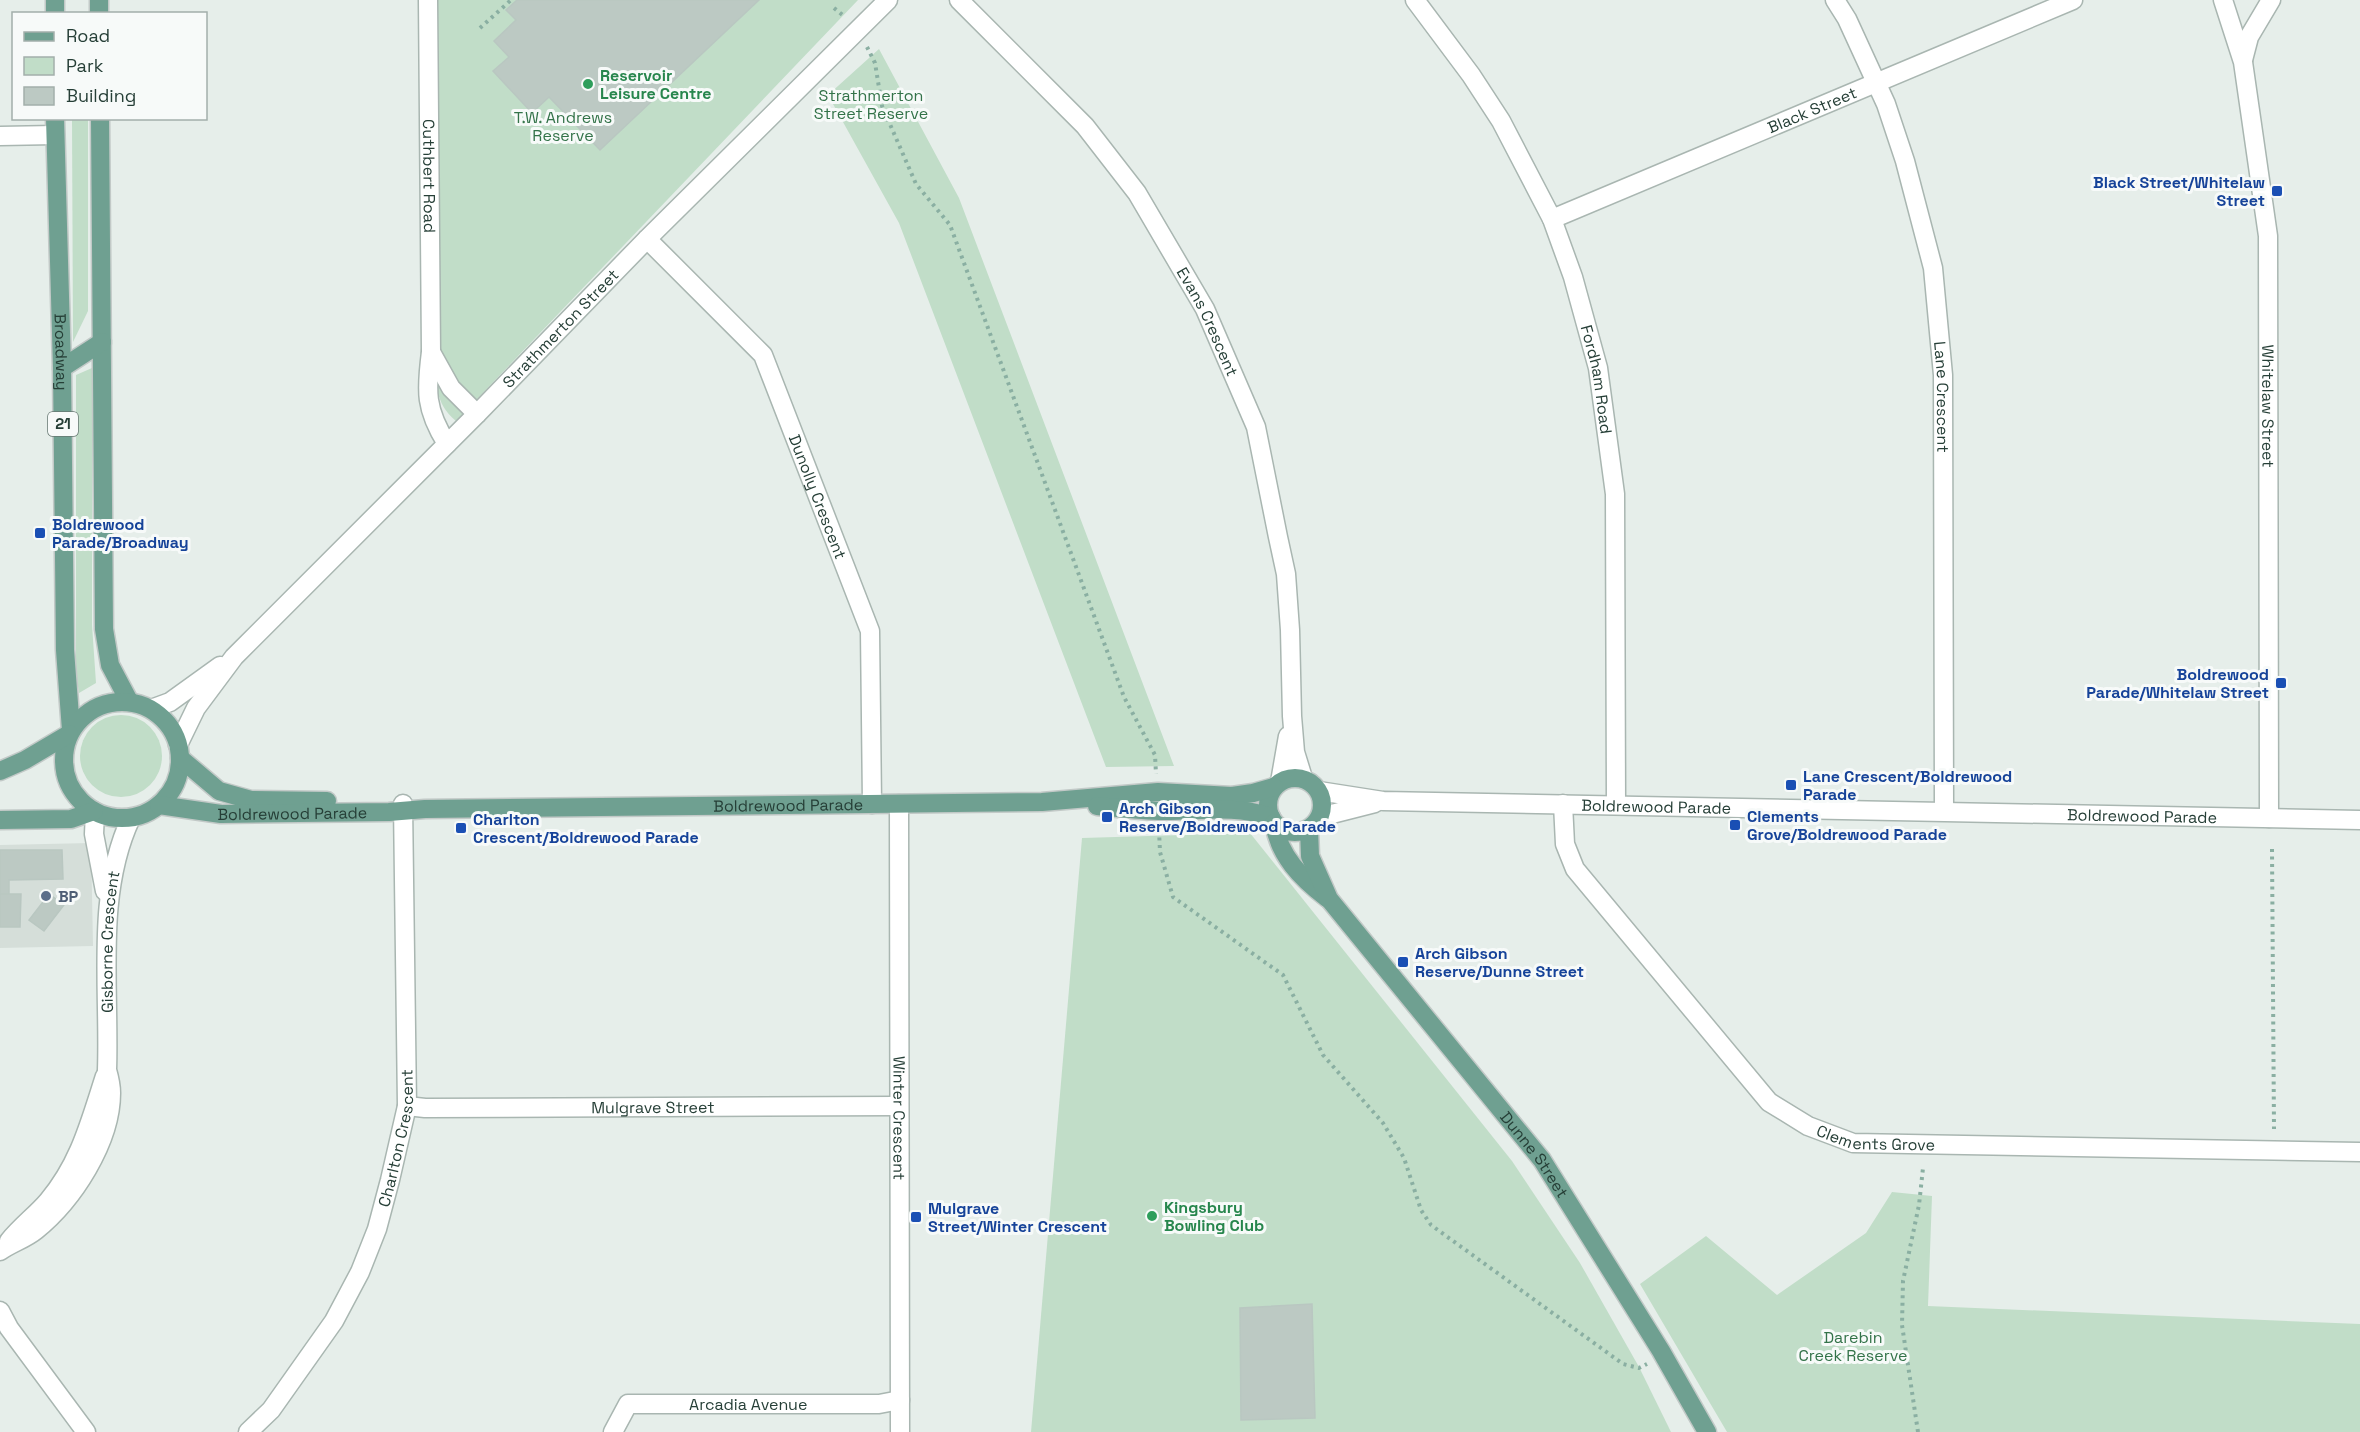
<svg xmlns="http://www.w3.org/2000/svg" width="2360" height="1432" viewBox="0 0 2360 1432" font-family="'Space Grotesk',sans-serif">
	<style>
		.built { fill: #d5ded9 }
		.green { fill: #c1ddc8 }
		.building { fill: #bcc9c3; stroke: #b9c7c1; stroke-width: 1.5 }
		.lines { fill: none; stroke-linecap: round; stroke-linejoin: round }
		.minor-casing { stroke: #a9b6b1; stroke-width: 21 }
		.major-casing { stroke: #c2c9c7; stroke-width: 21 }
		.path { stroke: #8aafa2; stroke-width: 4; stroke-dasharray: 3 4.5; stroke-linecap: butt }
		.minor { stroke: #fff; stroke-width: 18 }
		.major { stroke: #6fa091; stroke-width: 18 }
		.leisure-dot { fill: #2e9e5b; stroke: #f7faf9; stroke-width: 2 }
		.transit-dot { fill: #1a4fb4; stroke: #f7faf9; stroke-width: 2 }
		.service-dot { fill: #5c6f8a; stroke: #f7faf9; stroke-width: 2 }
		.labels { text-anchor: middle; stroke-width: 6; stroke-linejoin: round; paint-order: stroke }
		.shield { fill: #f7faf9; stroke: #657771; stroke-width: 1.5 }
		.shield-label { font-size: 15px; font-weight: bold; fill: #263f37 }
		.leisure-label { font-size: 16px; font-weight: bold; fill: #27864d; stroke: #f7faf9; text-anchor: start }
		.park-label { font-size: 16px; fill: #337349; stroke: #f7faf9 }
		.street-label { font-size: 16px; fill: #263f37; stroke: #f7faf9 }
		.transit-label { font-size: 16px; font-weight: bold; fill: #164399; stroke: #f7faf9; text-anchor: start }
		.service-label { font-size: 16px; font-weight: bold; fill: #4e5e75; stroke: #f7faf9; text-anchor: start }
	</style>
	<rect width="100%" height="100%" fill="#e6eeea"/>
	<polygon class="built" points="91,843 93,946 0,948 0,845"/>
	<g class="green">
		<path d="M 438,0 L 858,0 L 456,421 C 434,402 437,385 436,358 Z"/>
		<polygon points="879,49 959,198 1174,766 1106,767 899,223 828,95"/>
		<polygon points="72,119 88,119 88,311 73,342"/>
		<polygon points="92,368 92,625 96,683 79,693 76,672 76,375"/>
		<circle cx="121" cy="756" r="41"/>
		<polygon points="1250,833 1512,1161 1580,1263 1639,1367 1671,1432 1031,1432 1082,838"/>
		<polygon points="1892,1192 1932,1196 1928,1306 2360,1324 2360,1432 1727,1432 1640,1284 1706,1236 1777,1295 1866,1233"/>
	</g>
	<g class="building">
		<polygon points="517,0 759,0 600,150 549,97 532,113 493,71 509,57 494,41 516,20 506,10"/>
		<polygon points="0,850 62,850 63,879 9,880 9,901 0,901"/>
		<polygon points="0,894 21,894 20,927 0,927"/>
		<polygon points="49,894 64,905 44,931 29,920"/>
		<polygon points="1312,1304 1315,1418 1241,1420 1240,1308"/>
	</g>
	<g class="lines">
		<g class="minor-casing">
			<g id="minor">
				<path id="s1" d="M 428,0 L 431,352 C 426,391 425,409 447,444"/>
				<path id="s2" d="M 959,0 L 1085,126 L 1137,193 L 1205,309 L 1256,427 L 1278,537 L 1286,574 L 1290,630 L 1292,716 L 1295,752 L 1303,778"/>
				<path id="s3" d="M 1415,0 L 1471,75 L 1501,121 L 1552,219 L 1573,277 L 1598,368 L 1615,494 L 1616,804"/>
				<path id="s4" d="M 1835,0 L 1847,19 L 1886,104 L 1905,161 L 1933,268 L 1943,375 L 1944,811"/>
				<path id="s5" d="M 2223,0 L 2243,62 L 2268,236 L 2269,818"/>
				<polyline points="2243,60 2249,37 2271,0"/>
				<polyline points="0,136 55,135"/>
				<path id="s6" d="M 1552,219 L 2073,0"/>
				<path id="s7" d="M 647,239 L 763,355 L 870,631 L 872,804"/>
				<polyline points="431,352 451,388 477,414"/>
				<polyline points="151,709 170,702 220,666"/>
				<path id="s8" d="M 178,745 L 196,708 L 234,657 L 477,414 L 647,239 L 888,0"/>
				<polyline points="1280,782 1288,736"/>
				<path id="s9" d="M 1319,791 L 1383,801 L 2360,820"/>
				<path id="s10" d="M 899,804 L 900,1432"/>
				<path id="s11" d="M 1563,804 L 1565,844 L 1575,869 L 1769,1102 L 1808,1126 L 1853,1143 L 2360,1152"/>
				<polyline points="95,812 94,834 105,891"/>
				<polyline points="1320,817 1375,803"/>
				<path id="s12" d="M 407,1106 L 425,1108 L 898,1106"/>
				<path d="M 9,1241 C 21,1226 36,1215 48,1201 C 80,1163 90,1122 105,1076"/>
				<path id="s13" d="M 0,1251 C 11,1243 25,1239 36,1230 C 73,1200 111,1142 111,1093 C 111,1085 109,1077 107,1070 C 110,987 95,894 131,818"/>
				<polyline points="0,1311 9,1328 86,1432"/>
				<path id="s14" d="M 248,1432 L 271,1410 L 334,1321 L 360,1272 L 377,1229 L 390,1180 L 407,1106 L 403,804"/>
				<path id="s15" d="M 613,1432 L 628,1404 L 879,1404 L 900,1400"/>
			</g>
		</g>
		<g class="major-casing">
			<g id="major">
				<polyline points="99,0 99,14"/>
				<polyline points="55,14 55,0"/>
				<path id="s16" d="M 55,118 L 62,368 L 65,650 L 71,730"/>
				<polyline points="100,118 104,629 110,665 129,701"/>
				<polyline points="62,368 102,342"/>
				<circle cx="122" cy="760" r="58"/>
				<polyline points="180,758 219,791 251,800 327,801"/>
				<polyline points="0,771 25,760 69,734"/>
				<circle cx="1295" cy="805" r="27"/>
				<path id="s17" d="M 159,805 L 221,814 L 389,812 L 425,809 L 1042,802 L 1158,792 L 1232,796 L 1253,793 L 1274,787"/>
				<path d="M 1097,806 C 1118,808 1138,810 1159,811 C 1199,812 1231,804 1271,817"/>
				<polyline points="0,820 71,819 94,811"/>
				<path d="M 1274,823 C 1279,856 1301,878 1327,898"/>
				<path id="s18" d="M 1309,829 L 1310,856 L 1329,899 L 1542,1160 L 1661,1351 L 1707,1432"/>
			</g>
		</g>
		<g class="path">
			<polyline points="834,8 845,17"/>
			<polyline points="480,28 511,0"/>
			<polyline points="867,47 875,63 882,106 916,184 950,225 1124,697 1155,755 1156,774"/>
			<polyline points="1159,830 1160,852 1173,897 1283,975 1323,1055 1383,1123 1404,1158 1421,1210 1431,1225 1623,1364 1639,1368 1647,1364"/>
			<polyline points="2272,849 2274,1129"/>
			<polyline points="1918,1432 1902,1325 1903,1281 1919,1205 1923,1168"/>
		</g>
		<use href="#minor" class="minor"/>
		<use href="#major" class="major"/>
	</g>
	<g class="leisure-dot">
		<circle cx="588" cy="84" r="6"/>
		<circle cx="1152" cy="1216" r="6"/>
	</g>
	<g class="transit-dot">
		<rect x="2271" y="185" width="12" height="12" rx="3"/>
		<rect x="34" y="527" width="12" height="12" rx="3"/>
		<rect x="2275" y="677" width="12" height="12" rx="3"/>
		<rect x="1785" y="779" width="12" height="12" rx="3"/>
		<rect x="1101" y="811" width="12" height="12" rx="3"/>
		<rect x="1729" y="819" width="12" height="12" rx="3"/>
		<rect x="455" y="822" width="12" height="12" rx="3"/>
		<rect x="1397" y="956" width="12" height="12" rx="3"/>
		<rect x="910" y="1211" width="12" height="12" rx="3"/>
	</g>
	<circle class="service-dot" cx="46" cy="896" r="6"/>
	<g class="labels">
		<rect class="shield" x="48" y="412" width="30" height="24" rx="4.5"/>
		<g class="shield-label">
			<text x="63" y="429">21</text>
		</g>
		<g class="leisure-label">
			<text x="600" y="81">Reservoir<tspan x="600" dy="18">Leisure Centre</tspan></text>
			<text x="1164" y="1213">Kingsbury<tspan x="1164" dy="18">Bowling Club</tspan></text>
		</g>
		<g class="park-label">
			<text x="871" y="101">Strathmerton<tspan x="871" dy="18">Street Reserve</tspan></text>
			<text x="563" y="123">T.W. Andrews<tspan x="563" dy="18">Reserve</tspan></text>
			<text x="1853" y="1343">Darebin<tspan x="1853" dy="18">Creek Reserve</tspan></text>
		</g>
		<g class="street-label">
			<text dy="6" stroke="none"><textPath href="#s6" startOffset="282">Black Street</textPath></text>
			<text dy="6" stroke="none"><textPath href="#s1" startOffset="176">Cuthbert Road</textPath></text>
			<text dy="6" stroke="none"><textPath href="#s2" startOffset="410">Evans Crescent</textPath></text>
			<text dy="6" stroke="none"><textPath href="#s8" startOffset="568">Strathmerton Street</textPath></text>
			<text dy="6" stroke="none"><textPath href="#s16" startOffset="234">Broadway</textPath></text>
			<text dy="6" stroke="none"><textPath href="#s3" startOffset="426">Fordham Road</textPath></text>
			<text dy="6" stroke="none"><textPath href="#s4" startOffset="416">Lane Crescent</textPath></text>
			<text dy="6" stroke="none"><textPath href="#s5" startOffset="411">Whitelaw Street</textPath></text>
			<text dy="6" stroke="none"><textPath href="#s7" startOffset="316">Dunolly Crescent</textPath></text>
			<text dy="6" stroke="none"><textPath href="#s17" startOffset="630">Boldrewood Parade</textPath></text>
			<text dy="6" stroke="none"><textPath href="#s9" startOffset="338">Boldrewood Parade</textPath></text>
			<text dy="6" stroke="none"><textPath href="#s17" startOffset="134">Boldrewood Parade</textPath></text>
			<text dy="6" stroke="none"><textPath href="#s9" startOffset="824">Boldrewood Parade</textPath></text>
			<text dy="6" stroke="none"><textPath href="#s13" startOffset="354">Gisborne Crescent</textPath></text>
			<text dy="6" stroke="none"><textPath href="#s12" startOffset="246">Mulgrave Street</textPath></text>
			<text dy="6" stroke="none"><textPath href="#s10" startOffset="314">Winter Crescent</textPath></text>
			<text dy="6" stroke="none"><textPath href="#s11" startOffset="486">Clements Grove</textPath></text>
			<text dy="6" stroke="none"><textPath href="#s14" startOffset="336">Charlton Crescent</textPath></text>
			<text dy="6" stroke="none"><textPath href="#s18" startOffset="402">Dunne Street</textPath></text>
			<text dy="6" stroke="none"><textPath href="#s15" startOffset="152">Arcadia Avenue</textPath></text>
		</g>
		<g class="transit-label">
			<text x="2265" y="188" text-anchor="end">Black Street/Whitelaw<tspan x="2265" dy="18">Street</tspan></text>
			<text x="52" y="530">Boldrewood<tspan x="52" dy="18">Parade/Broadway</tspan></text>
			<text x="2269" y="680" text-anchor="end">Boldrewood<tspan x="2269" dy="18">Parade/Whitelaw Street</tspan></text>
			<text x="1803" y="782">Lane Crescent/Boldrewood<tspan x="1803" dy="18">Parade</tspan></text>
			<text x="1119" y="814">Arch Gibson<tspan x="1119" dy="18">Reserve/Boldrewood Parade</tspan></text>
			<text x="1747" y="822">Clements<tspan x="1747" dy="18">Grove/Boldrewood Parade</tspan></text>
			<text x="473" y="825">Charlton<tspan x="473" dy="18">Crescent/Boldrewood Parade</tspan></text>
			<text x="1415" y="959">Arch Gibson<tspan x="1415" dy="18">Reserve/Dunne Street</tspan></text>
			<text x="928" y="1214">Mulgrave<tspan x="928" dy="18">Street/Winter Crescent</tspan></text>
		</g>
		<g class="service-label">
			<text x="58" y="902">BP</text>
		</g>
	</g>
	<rect x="12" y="12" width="195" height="108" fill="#f7faf9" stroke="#a3afab" stroke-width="1.5"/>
	<rect x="24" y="32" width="30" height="9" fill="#6fa091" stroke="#a3afab" stroke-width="1.5"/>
	<text x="66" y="42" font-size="18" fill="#263f37">Road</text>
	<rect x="24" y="57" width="30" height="18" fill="#c1ddc8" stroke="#a3afab" stroke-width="1.5"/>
	<text x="66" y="72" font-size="18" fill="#263f37">Park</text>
	<rect x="24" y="87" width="30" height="18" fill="#bcc9c3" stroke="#a3afab" stroke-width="1.5"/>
	<text x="66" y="102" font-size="18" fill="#263f37">Building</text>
</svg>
